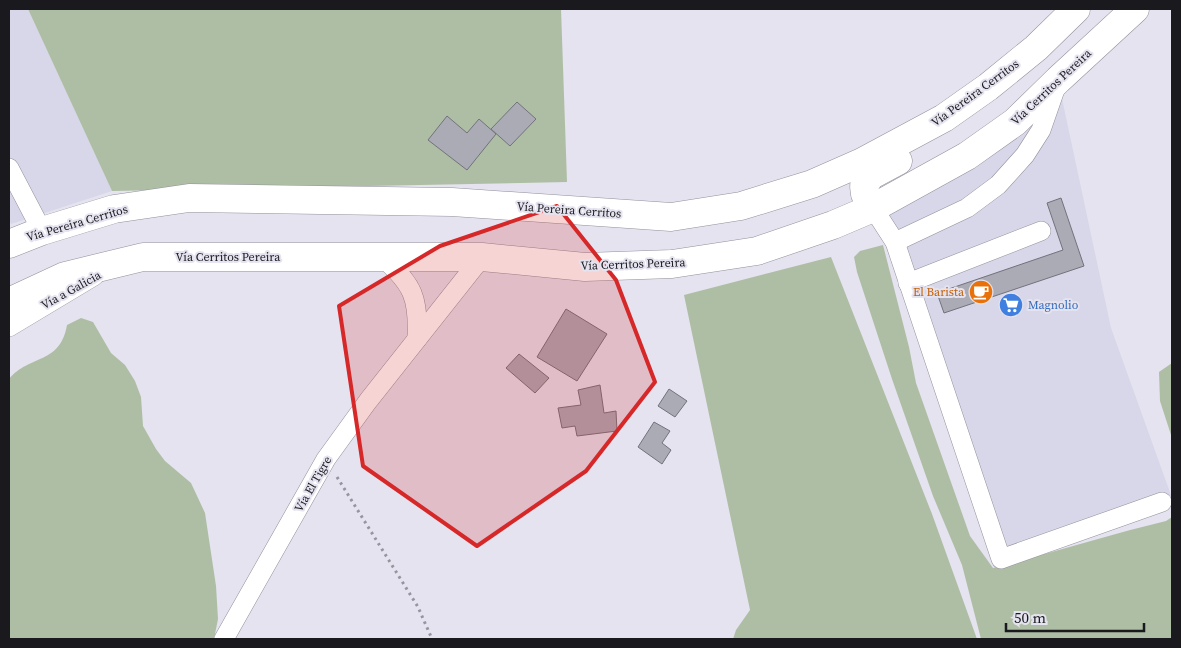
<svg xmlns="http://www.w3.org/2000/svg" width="1181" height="648" viewBox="0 0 1181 648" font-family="'Source Serif 4',serif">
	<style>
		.built { fill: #d7d7e9 }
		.green { fill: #aebea4 }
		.building { fill: #ababb6; stroke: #72727c }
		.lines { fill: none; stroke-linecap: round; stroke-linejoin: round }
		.minor-casing { stroke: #91919b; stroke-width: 20 }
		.highway-casing { stroke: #91919b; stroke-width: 29 }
		.path { stroke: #96959e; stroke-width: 3; stroke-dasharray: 2.5 4; stroke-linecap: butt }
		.minor { stroke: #fff; stroke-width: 19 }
		.highway { stroke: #fff; stroke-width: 28 }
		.marked { fill: #d62828; fill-opacity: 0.2; stroke: #d62828; stroke-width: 4; stroke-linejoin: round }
		.labels { text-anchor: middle; stroke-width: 4; stroke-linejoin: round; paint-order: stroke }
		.street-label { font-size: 12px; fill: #1a1a1e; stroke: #e4e3ef }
		.food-label { font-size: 12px; fill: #c56008; stroke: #e4e3ef; text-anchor: end }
		.shop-label { font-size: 12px; fill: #366cbe; stroke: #e4e3ef; text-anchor: start }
	</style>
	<rect width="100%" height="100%" fill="#e4e3ef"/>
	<g class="built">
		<polygon points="9,9 28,9 112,191 11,224 9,220"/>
		<polygon points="1058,80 1111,328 1172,498 1001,559 873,208"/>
	</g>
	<g class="green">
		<polygon points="28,9 561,9 567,182 112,191"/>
		<path d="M 883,245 L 909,347 L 916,383 L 970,536 L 993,568 C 1051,553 1108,535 1166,521 L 1172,517 L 1172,639 L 981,639 L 962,565 L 933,496 L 892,379 L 857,272 L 854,257 L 860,251 Z"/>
		<polygon points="831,257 932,514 977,639 733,639 736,630 750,610 684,295"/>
		<path d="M 81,318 L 93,322 L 111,353 L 125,365 L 135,381 L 141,397 L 143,426 L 156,449 L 165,461 L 191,483 L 205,513 L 216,586 L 218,619 L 214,639 L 9,639 L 9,379 C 30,354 60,365 67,325 Z"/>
		<polygon points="1172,363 1172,438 1160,401 1159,372"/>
	</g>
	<g class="building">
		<polygon points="517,102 536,119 510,146 491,129"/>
		<polygon points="447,116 467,133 479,119 496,134 467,170 428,140"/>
		<polygon points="1061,198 1084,266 944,313 937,293 1063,250 1047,203"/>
		<polygon points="566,309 607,334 577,381 537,357"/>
		<polygon points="519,354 549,378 535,393 506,368"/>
		<polygon points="600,385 604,413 616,411 617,431 577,436 575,426 562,428 558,408 581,405 578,390"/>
		<polygon points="669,389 687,401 675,417 658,406"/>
		<polygon points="654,422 670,431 662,443 671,450 662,464 638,447"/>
	</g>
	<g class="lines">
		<g class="minor-casing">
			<g id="minor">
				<polyline points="9,168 42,231"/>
				<polyline points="873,208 895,242 1001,559 1162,502"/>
				<polyline points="895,242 967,208 998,185 1025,155 1041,130 1057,84"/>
				<path d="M 382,257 C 413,284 419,298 417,339"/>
				<polyline points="908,283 1041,231"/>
				<polyline points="9,327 94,276"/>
				<polyline points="224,639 326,459 368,401 482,257"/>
			</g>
		</g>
		<g class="highway-casing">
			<g id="highway">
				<polyline points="873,208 865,194 864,186 870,176 898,161"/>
				<polyline points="9,244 42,231 114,209 189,198 452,202 671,217 741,206 812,184 862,162 944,118 988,87 1036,48 1076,9"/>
				<polyline points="9,302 65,276 143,257 482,257 585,267 672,264 757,251 833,225 873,208 967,156 1015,122 1058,80 1135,9"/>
			</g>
		</g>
		<polyline class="path" points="337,477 418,607 432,639"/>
		<use href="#minor" class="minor"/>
		<use href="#highway" class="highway"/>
	</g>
	<path class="marked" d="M 557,206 L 616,280 L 655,382 L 586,471 L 477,546 L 363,466 L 339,306 L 440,246 Z"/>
	<defs>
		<g id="cafe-disc" transform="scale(1.25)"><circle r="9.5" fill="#e8710a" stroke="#e4e3ef"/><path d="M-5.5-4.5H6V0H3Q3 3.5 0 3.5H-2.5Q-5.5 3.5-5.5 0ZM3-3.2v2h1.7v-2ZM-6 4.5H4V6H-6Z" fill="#fff"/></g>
		<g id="supermarket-disc" transform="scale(1.25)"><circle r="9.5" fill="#3f7fe0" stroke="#e4e3ef"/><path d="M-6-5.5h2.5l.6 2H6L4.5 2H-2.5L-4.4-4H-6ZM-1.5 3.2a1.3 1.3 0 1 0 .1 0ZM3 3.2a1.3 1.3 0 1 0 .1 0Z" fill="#fff"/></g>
	</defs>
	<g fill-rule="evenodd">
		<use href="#cafe-disc" x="981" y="292"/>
		<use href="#supermarket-disc" x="1011" y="305"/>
	</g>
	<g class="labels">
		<g class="street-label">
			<text transform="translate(1051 87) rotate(-43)" y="4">Vía Cerritos Pereira</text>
			<text transform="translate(975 93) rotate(-36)" y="4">Vía Pereira Cerritos</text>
			<text transform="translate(569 210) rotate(4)" y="4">Vía Pereira Cerritos</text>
			<text transform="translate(77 223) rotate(-16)" y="4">Vía Pereira Cerritos</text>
			<text x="228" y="261">Vía Cerritos Pereira</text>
			<text transform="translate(633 264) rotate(-2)" y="4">Vía Cerritos Pereira</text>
			<text transform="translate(71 290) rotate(-29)" y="4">Vía a Galicia</text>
			<text transform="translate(313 484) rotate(-60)" y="4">Vía El Tigre</text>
		</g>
		<g class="food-label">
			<text x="964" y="296">El Barista</text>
		</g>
		<g class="shop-label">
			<text x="1028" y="309">Magnolio</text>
		</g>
	</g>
	<rect width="1181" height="648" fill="none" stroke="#1a1a1e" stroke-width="20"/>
	<path d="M1006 623v8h138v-8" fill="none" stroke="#1a1a1e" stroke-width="2.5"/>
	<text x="1014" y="623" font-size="15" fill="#1a1a1e" stroke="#e4e3ef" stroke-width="4" paint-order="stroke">50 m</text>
</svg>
